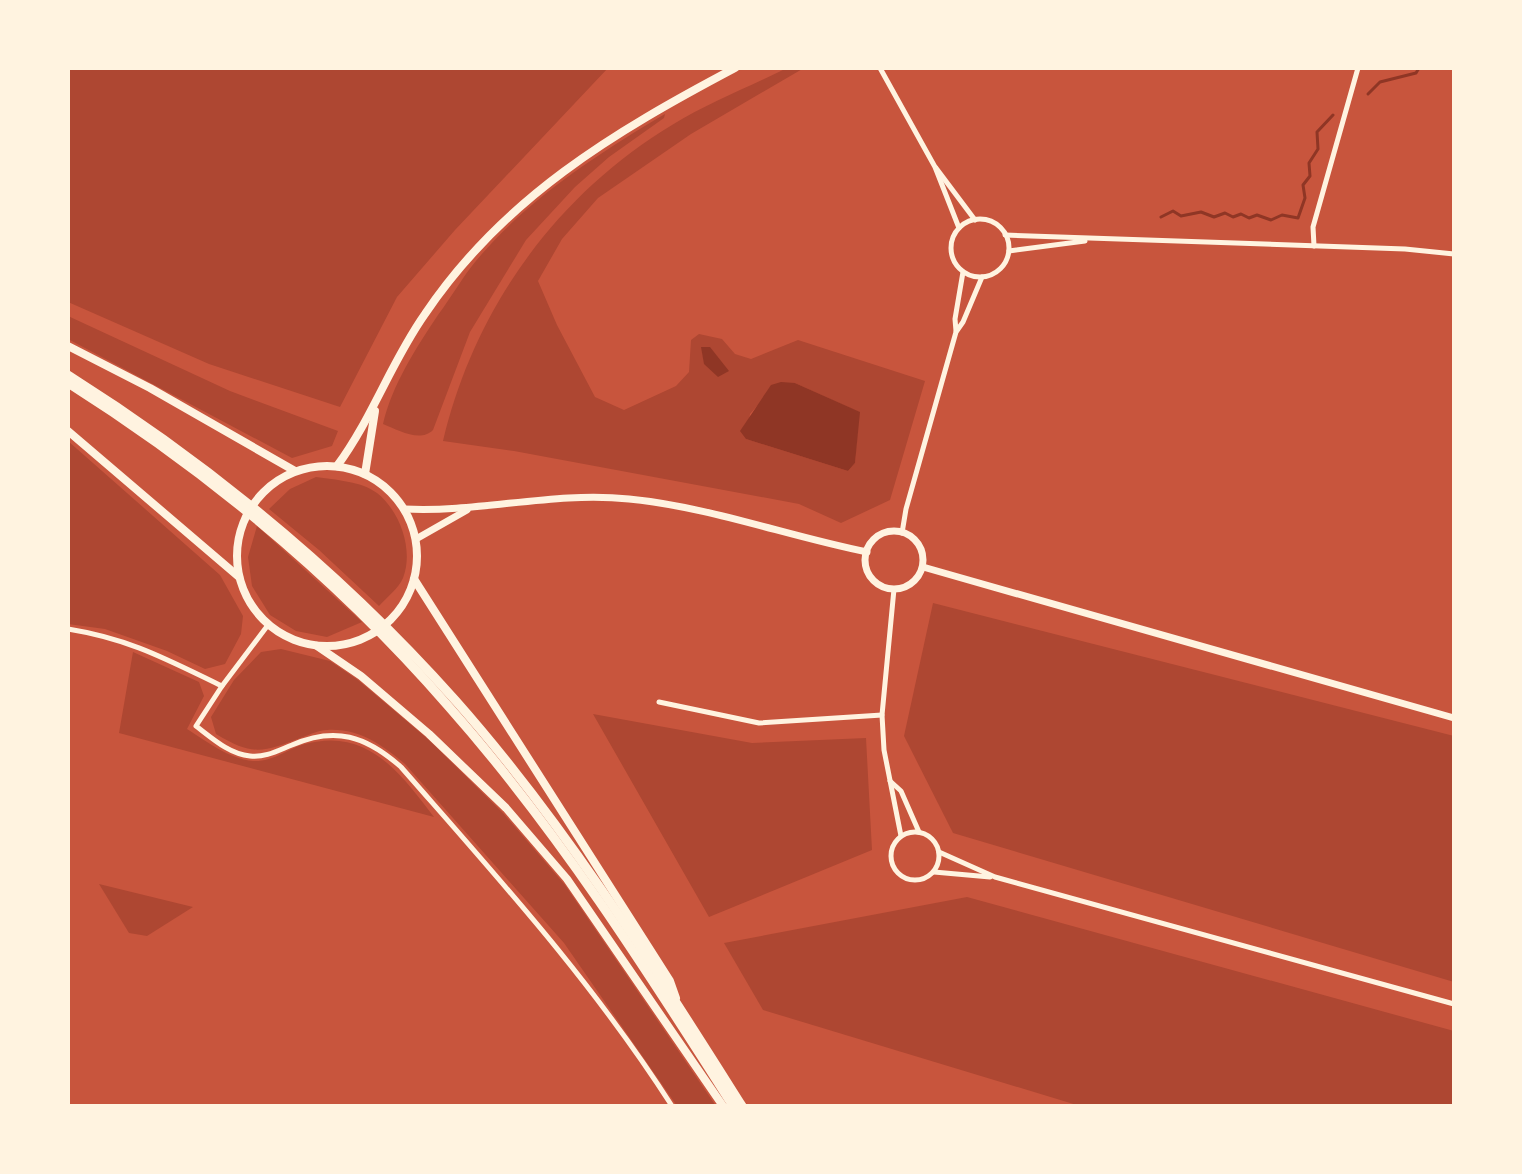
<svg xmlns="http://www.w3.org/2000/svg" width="1522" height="1174" viewBox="0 0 1522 1174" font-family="'Source Sans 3',sans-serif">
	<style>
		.green { fill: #ae4732; fill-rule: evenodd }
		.water { fill: #8f3625 }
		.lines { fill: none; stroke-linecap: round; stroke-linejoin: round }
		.stream { stroke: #8f3625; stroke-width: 3 }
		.minor { stroke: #fff3e0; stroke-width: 5 }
		.tertiary { stroke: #fff3e0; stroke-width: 7 }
		.secondary { stroke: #fff3e0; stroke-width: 8 }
		.primary { stroke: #fff3e0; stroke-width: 8 }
		.trunk { stroke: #fff3e0; stroke-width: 9 }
	</style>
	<rect width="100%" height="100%" fill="#c8553d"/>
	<g class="green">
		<polygon points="68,68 608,68 455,230 397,297 340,407 209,364 68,302"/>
		<path d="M 787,68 L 804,68 L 691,134 L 598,198 L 562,239 L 538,281 L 557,325 L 595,397 L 624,410 L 676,386 L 689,372 L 691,340 L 699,334 L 722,339 L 735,354 L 751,359 L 798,340 L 925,381 L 890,500 L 841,523 L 799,504 L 514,451 L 443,441 C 474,309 556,195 672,125 C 708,103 749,87 787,68 ZM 795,383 L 859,412 L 855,463 L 848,471 L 746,439 L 750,414 L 757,406 Z"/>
		<path d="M 665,114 L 664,118 L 609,157 L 575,187 L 526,240 L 470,332 L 433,430 C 420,443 398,430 383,424 C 392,385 416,348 438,315 C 453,295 464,274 481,255 C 531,197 599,153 665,114 Z"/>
		<polygon points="68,316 230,391 338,431 332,446 292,458 68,339"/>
		<polygon points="68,441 220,575 243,616 241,634 225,664 205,669 167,651 105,629 68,624"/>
		<path d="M 316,477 C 335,480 361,481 377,493 C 400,511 414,550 403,578 C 399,588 386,598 379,606 L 319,550 L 269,509 L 290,489 Z"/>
		<polygon points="257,526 362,622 327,637 296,631 270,615 252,586 248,557"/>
		<polygon points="933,603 1454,736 1454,982 953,833 904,736"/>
		<path d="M 281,649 L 330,661 L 358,680 L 429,740 L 503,813 L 565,885 L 716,1106 L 677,1106 L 564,943 L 405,764 C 382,745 359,728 327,730 C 319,730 311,734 303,737 C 263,752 254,757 216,734 L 211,717 L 234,680 L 261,652 Z"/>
		<path d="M 133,652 L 199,682 L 204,696 L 187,729 C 206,741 229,759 253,761 C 273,762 287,749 305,744 C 368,727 400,773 434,817 L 119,733 Z"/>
		<polygon points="593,714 752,743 866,738 872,850 709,917"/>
		<polygon points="99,884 193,907 147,936 129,933"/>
		<polygon points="967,897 1454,1031 1454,1106 1080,1106 763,1010 724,943"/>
	</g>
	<g class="water">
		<polygon points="701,347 710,347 729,371 718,377 704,364"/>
		<polygon points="781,382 795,383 860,412 855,463 848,471 746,439 740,431 771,385"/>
	</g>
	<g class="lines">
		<g class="stream">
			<polyline points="1368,94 1380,82 1416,73 1419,68"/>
			<polyline points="1161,217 1173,211 1181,216 1201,212 1214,217 1225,213 1233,217 1241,214 1249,218 1257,215 1271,220 1282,215 1298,218 1305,198 1303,185 1310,176 1309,163 1318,149 1317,132 1333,115"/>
		</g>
		<g class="minor">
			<polyline points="880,68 935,167 959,228"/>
			<polyline points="936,168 975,220"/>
			<circle cx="980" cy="248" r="29"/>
			<polyline points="1005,235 1405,249 1454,254"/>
			<polyline points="1314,246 1313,227 1358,68"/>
			<polyline points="1009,251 1085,241"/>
			<polyline points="956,331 955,319 963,272"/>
			<polyline points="902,533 906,509 956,332 963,322 982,277"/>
			<polyline points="894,589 882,715 884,750 901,836"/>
			<path d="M 268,625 L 222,686 L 196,726 C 212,738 229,754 250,756 C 265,758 279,750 292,745 C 335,726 366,736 401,767 C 498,878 592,981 672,1106"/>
			<path d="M 68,629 C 130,639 166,659 222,686"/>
			<polyline points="659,702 759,723 882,715"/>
			<polyline points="890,781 901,791 919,832"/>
			<circle cx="915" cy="856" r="24"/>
			<polyline points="939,852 995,877 1454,1004"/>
			<polyline points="934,872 990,877"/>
		</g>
		<g class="tertiary">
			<path d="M 404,509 C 480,513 553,491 629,499 C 710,507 787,536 867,552"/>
			<circle cx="894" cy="560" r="29"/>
			<polyline points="416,539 467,510"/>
			<polyline points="923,567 1454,718"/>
		</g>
		<g class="secondary">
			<circle cx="327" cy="556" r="90"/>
			<path d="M 337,466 C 372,419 391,362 425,314 C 503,198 614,132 735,68"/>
			<polyline points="365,474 375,411"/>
			<polyline points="414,579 670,981 676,998"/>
			<polyline points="317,646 361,676 429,734 506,808 567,879 723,1106"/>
		</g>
		<g class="primary">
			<polyline points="68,346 150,388 295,471"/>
			<polyline points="68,431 239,577"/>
		</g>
		<g class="trunk">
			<path d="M 68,375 C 212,466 342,573 456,701 C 565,824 654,967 742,1106"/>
			<path d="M 68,383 C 210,473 339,580 449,707 C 557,829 646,969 733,1106"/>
		</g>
	</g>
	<rect width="1522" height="1174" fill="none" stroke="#fff3e0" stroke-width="140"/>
</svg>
